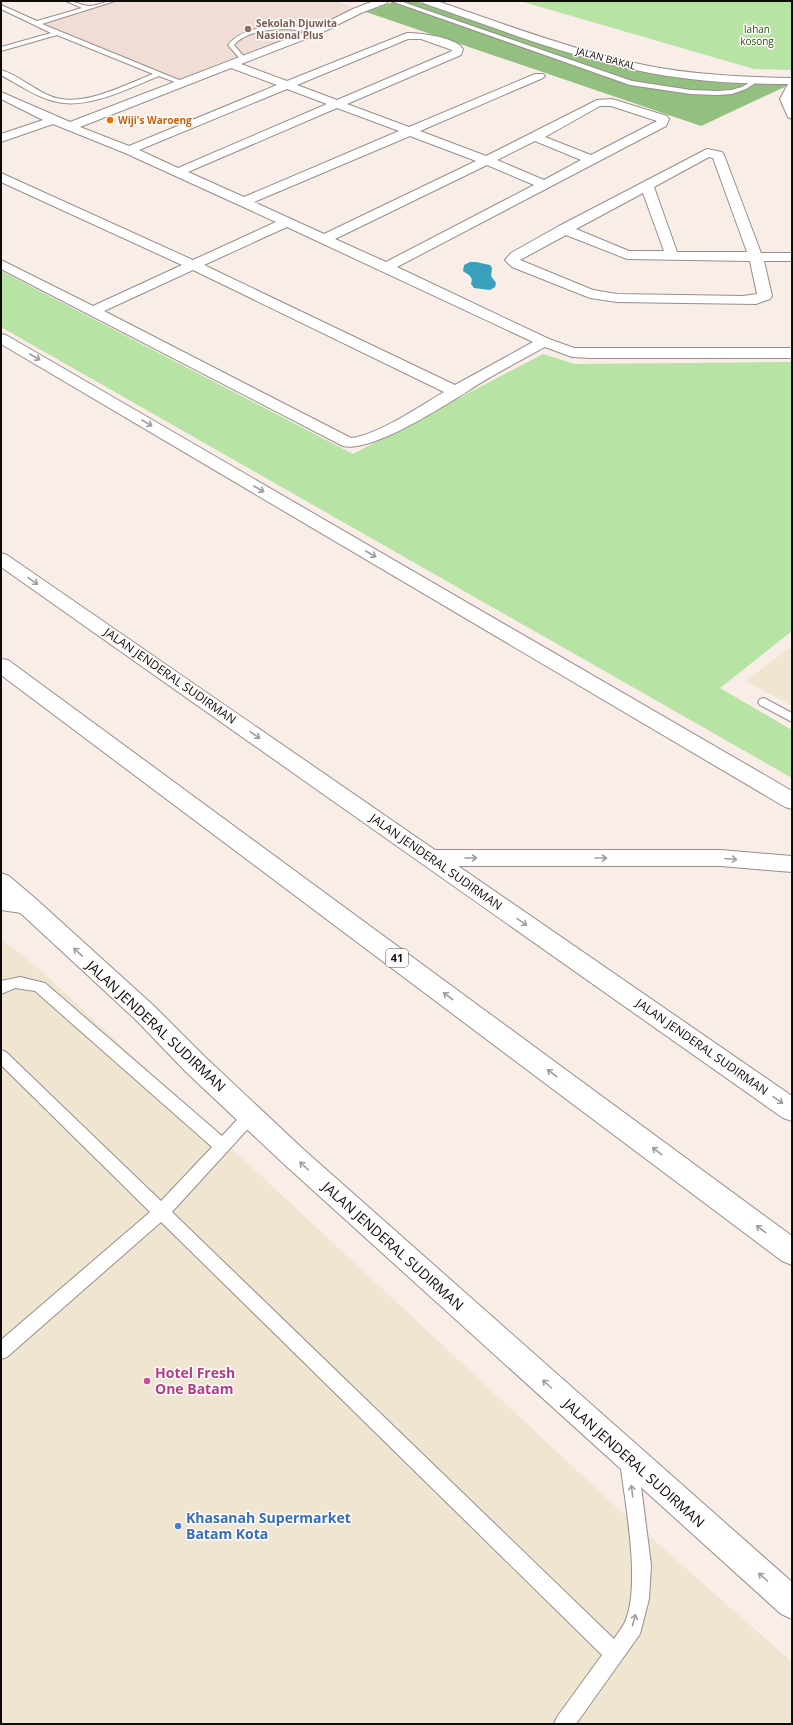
<svg xmlns="http://www.w3.org/2000/svg" width="793" height="1725" viewBox="0 0 793 1725" font-family="'Open Sans',sans-serif">
	<style>
		.commercial { fill: #efe5d0 }
		.built { fill: #f0ddd6 }
		.green { fill: #b7e3a4 }
		.forest { fill: #93c080 }
		.water { fill: #39a0bc }
		.lines { fill: none; stroke-linecap: round; stroke-linejoin: round }
		.service-casing { stroke: #988e8a; stroke-width: 2 }
		.minor-casing { stroke: #988e8a; stroke-width: 2 }
		.tertiary-casing { stroke: #988e8a; stroke-width: 2 }
		.trunk-casing { stroke: #988e8a; stroke-width: 2 }
		.service { fill: #fff; fill-rule: evenodd }
		.minor { fill: #fff; fill-rule: evenodd }
		.tertiary { fill: #fff; fill-rule: evenodd }
		.trunk { fill: #fff; fill-rule: evenodd }
		.oneway { stroke: #9f9d9d }
		.education-dot { fill: #8d6e63; stroke: #fffcfb; stroke-width: 1.5 }
		.food-dot { fill: #e8710a; stroke: #fffcfb; stroke-width: 1.5 }
		.hotel-dot { fill: #d1479c; stroke: #fffcfb; stroke-width: 1.5 }
		.shop-dot { fill: #3f7fe0; stroke: #fffcfb; stroke-width: 1.5 }
		.labels { text-anchor: middle; stroke-width: 3; stroke-linejoin: round; paint-order: stroke }
		.far-education-label { font-size: 10px; font-weight: bold; fill: #785e54; stroke: #fffcfb; text-anchor: start }
		.far-park-label { font-size: 10px; fill: #264f0d; stroke: #fffcfb }
		.far-street-label { font-size: 10px; fill: #0e0b09; stroke: #fffcfb }
		.far-food-label { font-size: 10px; font-weight: bold; fill: #c56008; stroke: #fffcfb; text-anchor: start }
		.shield { fill: #fffcfb; stroke: #565352; stroke-width: 1 }
		.shield-label { font-size: 11px; font-weight: bold; fill: #0e0b09 }
		.street-label { font-size: 12px; fill: #0e0b09; stroke: #fffcfb }
		.near-street-label { font-size: 14px; fill: #0e0b09; stroke: #fffcfb }
		.near-hotel-label { font-size: 14px; font-weight: bold; fill: #b23c85; stroke: #fffcfb; text-anchor: start }
		.near-shop-label { font-size: 14px; font-weight: bold; fill: #366cbe; stroke: #fffcfb; text-anchor: start }
	</style>
	<rect width="100%" height="100%" fill="#f9ede8"/>
	<g class="commercial">
		<polygon points="792,646 792,706 746,681"/>
		<polygon points="1,939 36,966 614,1505 792,1662 792,1724 1,1724"/>
	</g>
	<polygon class="built" points="119,1 336,1 366,12 182,83 37,23"/>
	<g class="green">
		<polygon points="520,1 792,1 792,70 754,69"/>
		<polygon points="1,271 353,454 543,354 575,364 792,362 792,631 720,688 792,730 792,778 1,327"/>
	</g>
	<path class="forest" d="M 396,1 L 416,1 C 509,32 605,70 703,80 C 732,84 761,83 791,84 L 701,126 L 366,12 Z"/>
	<path class="water" d="M 470,262 L 476,262 L 490,265 L 492,268 L 491,276 L 496,283 L 495,287 L 490,290 L 474,288 L 471,284 C 474,276 468,275 463,271 L 464,265 Z"/>
	<g class="lines">
		<g class="service-casing">
			<g id="service">
				<path d="M 66,1 C 74,1 83,6 89,6 C 97,6 105,1 115,1 L 42,24 L 184,82 L 184,84 L 180,84 L 159,76 C 129,88 86,111 53,101 C 34,96 18,84 1,75 L 1,70 C 18,75 33,89 50,96 C 81,109 124,85 153,74 L 57,35 L 1,51 L 1,47 L 51,33 L 1,9 L 1,5 L 37,21 L 82,8 Z"/>
				<polygon points="391,1 400,1 632,81 691,90 717,91 731,90 742,87 755,79 758,81 746,89 732,94 717,95 691,94 630,85"/>
				<path d="M 285,25 L 309,27 L 320,31 L 317,33 C 294,28 251,25 234,45 L 246,59 L 243,61 L 241,60 L 228,45 C 240,29 266,26 285,25 Z"/>
				<polygon points="764,698 792,713 792,722 760,705 758,702 760,699"/>
				<path d="M 20,977 L 45,983 L 222,1136 L 246,1110 L 251,1108 L 256,1110 L 259,1115 L 256,1120 L 172,1212 L 614,1639 C 617,1634 621,1629 624,1624 C 642,1588 625,1502 620,1462 L 623,1456 L 629,1453 L 635,1456 L 638,1462 L 651,1565 L 649,1599 L 640,1634 L 576,1724 L 554,1724 L 557,1717 L 602,1655 L 161,1222 L 7,1357 L 1,1359 L 1,1340 L 150,1212 L 1,1065 L 1,1050 L 6,1052 L 161,1201 L 212,1147 L 35,991 L 15,988 L 1,994 L 1,981 Z"/>
			</g>
		</g>
		<g class="minor-casing">
			<g id="minor">
				<path d="M 374,1 L 388,1 L 387,3 L 361,13 L 321,33 L 241,64 L 287,81 L 407,33 C 421,33 455,37 463,49 L 461,55 L 347,104 L 409,127 L 535,74 L 543,74 L 545,76 L 543,78 L 420,131 L 486,156 L 597,100 L 612,99 L 667,116 L 669,119 L 666,126 L 397,267 L 549,339 L 574,348 L 792,348 L 792,358 L 592,358 L 572,357 L 545,347 C 518,362 490,376 465,393 C 440,408 371,453 343,446 L 1,269 L 1,260 L 93,306 L 182,265 L 1,182 L 1,173 L 193,260 L 276,222 L 125,153 L 53,124 L 1,142 L 1,134 L 43,120 L 1,99 L 1,92 L 70,122 L 313,29 L 353,9 ZM 408,39 L 421,39 L 452,50 L 452,51 L 337,100 L 297,85 ZM 231,68 L 277,85 L 129,146 L 80,127 ZM 287,89 L 327,104 L 178,168 L 139,150 ZM 600,106 L 611,106 L 657,121 L 591,155 L 545,137 ZM 337,108 L 399,131 L 244,197 L 188,172 ZM 410,136 L 476,161 L 324,234 L 254,202 ZM 535,141 L 581,160 L 544,180 L 497,160 ZM 487,165 L 534,185 L 386,262 L 335,239 ZM 287,227 L 533,342 L 455,385 L 204,265 ZM 193,270 L 444,392 C 420,406 378,435 351,438 L 104,311 Z"/>
				<polygon points="792,83 792,119 788,117 780,99 788,84"/>
				<path d="M 707,149 L 722,152 L 724,155 L 761,253 L 792,253 L 792,261 L 764,261 L 772,296 L 770,299 L 756,304 L 617,302 L 590,298 L 512,267 L 505,260 L 511,253 L 559,226 ZM 709,157 L 713,158 L 747,252 L 677,252 L 654,187 ZM 643,193 L 664,251 L 629,251 L 576,229 ZM 566,235 L 627,259 L 750,261 L 757,294 L 743,296 L 617,294 L 593,290 L 520,260 Z"/>
				<polygon points="432,850 721,850 792,856 792,872 721,866 432,866 424,864 421,858 424,852"/>
				<polygon points="1,892 36,899 39,905 36,911 28,914 1,910"/>
			</g>
		</g>
		<g class="tertiary-casing">
			<g id="tertiary">
				<path d="M 422,1 L 437,1 C 507,25 577,52 649,66 C 696,75 744,77 792,78 L 792,84 C 744,84 697,82 650,73 C 572,58 498,29 423,3 Z"/>
				<polygon points="1,334 6,335 792,791 792,809 785,807 1,344"/>
				<polygon points="1,873 9,876 36,899 154,1006 204,1056 303,1149 792,1582 792,1619 781,1614 285,1165 186,1072 136,1020 1,895"/>
			</g>
		</g>
		<g class="trunk-casing">
			<g id="trunk">
				<polygon points="1,553 7,555 792,1096 792,1121 783,1118 1,567"/>
				<polygon points="1,659 8,660 792,1236 792,1265 782,1261 1,675"/>
			</g>
		</g>
		<use href="#service" class="service"/>
		<use href="#minor" class="minor"/>
		<use href="#tertiary" class="tertiary"/>
		<use href="#trunk" class="trunk"/>
	</g>
	<defs><path id="oneway-shaft" d="M-6 0H5M1.5-3L5.5 0L1.5 3" fill="none" stroke-width="1.6" stroke-linecap="round" stroke-linejoin="round"/></defs>
	<g class="oneway">
		<use href="#oneway-shaft" transform="translate(35 357) rotate(30)"/>
		<use href="#oneway-shaft" transform="translate(147 423) rotate(30)"/>
		<use href="#oneway-shaft" transform="translate(259 489) rotate(30)"/>
		<use href="#oneway-shaft" transform="translate(371 554) rotate(30)"/>
		<use href="#oneway-shaft" transform="translate(33 581) rotate(35)"/>
		<use href="#oneway-shaft" transform="translate(255 735) rotate(35)"/>
		<use href="#oneway-shaft" transform="translate(471 858)"/>
		<use href="#oneway-shaft" transform="translate(601 858)"/>
		<use href="#oneway-shaft" transform="translate(731 859) rotate(5)"/>
		<use href="#oneway-shaft" transform="translate(522 922) rotate(35)"/>
		<use href="#oneway-shaft" transform="translate(78 952) rotate(-137)"/>
		<use href="#oneway-shaft" transform="translate(448 996) rotate(-143)"/>
		<use href="#oneway-shaft" transform="translate(552 1073) rotate(-143)"/>
		<use href="#oneway-shaft" transform="translate(778 1100) rotate(35)"/>
		<use href="#oneway-shaft" transform="translate(657 1151) rotate(-143)"/>
		<use href="#oneway-shaft" transform="translate(304 1166) rotate(-138)"/>
		<use href="#oneway-shaft" transform="translate(761 1229) rotate(-143)"/>
		<use href="#oneway-shaft" transform="translate(547 1384) rotate(-138)"/>
		<use href="#oneway-shaft" transform="translate(632 1491) rotate(-97)"/>
		<use href="#oneway-shaft" transform="translate(763 1577) rotate(-138)"/>
		<use href="#oneway-shaft" transform="translate(634 1620) rotate(-75)"/>
	</g>
	<circle class="education-dot" cx="248" cy="29" r="4"/>
	<circle class="food-dot" cx="110" cy="120" r="4"/>
	<circle class="hotel-dot" cx="147" cy="1381" r="4"/>
	<circle class="shop-dot" cx="178" cy="1526" r="4"/>
	<g class="labels">
		<g class="far-education-label">
			<text x="256" y="27">Sekolah Djuwita<tspan x="256" dy="12">Nasional Plus</tspan></text>
		</g>
		<g class="far-park-label">
			<text x="757" y="33">lahan<tspan x="757" dy="12">kosong</tspan></text>
		</g>
		<g class="far-street-label">
			<text transform="translate(606 58) rotate(15)" y="4">JALAN BAKAL</text>
		</g>
		<g class="far-food-label">
			<text x="118" y="124">Wiji's Waroeng</text>
		</g>
		<rect class="shield" x="386" y="949" width="22" height="18" rx="3"/>
		<g class="shield-label">
			<text x="397" y="962">41</text>
		</g>
		<g class="street-label">
			<text transform="translate(170 676) rotate(35)" y="4">JALAN JENDERAL SUDIRMAN</text>
			<text transform="translate(436 862) rotate(35)" y="4">JALAN JENDERAL SUDIRMAN</text>
			<text transform="translate(702 1047) rotate(35)" y="4">JALAN JENDERAL SUDIRMAN</text>
		</g>
		<g class="near-street-label">
			<text transform="translate(156 1026) rotate(43)" y="5">JALAN JENDERAL SUDIRMAN</text>
			<text transform="translate(393 1246) rotate(42)" y="5">JALAN JENDERAL SUDIRMAN</text>
			<text transform="translate(634 1463) rotate(42)" y="5">JALAN JENDERAL SUDIRMAN</text>
		</g>
		<g class="near-hotel-label">
			<text x="155" y="1378">Hotel Fresh<tspan x="155" dy="16">One Batam</tspan></text>
		</g>
		<g class="near-shop-label">
			<text x="186" y="1523">Khasanah Supermarket<tspan x="186" dy="16">Batam Kota</tspan></text>
		</g>
	</g>
	<rect width="793" height="1725" fill="none" stroke="#0e0b09" stroke-width="4"/>
</svg>
